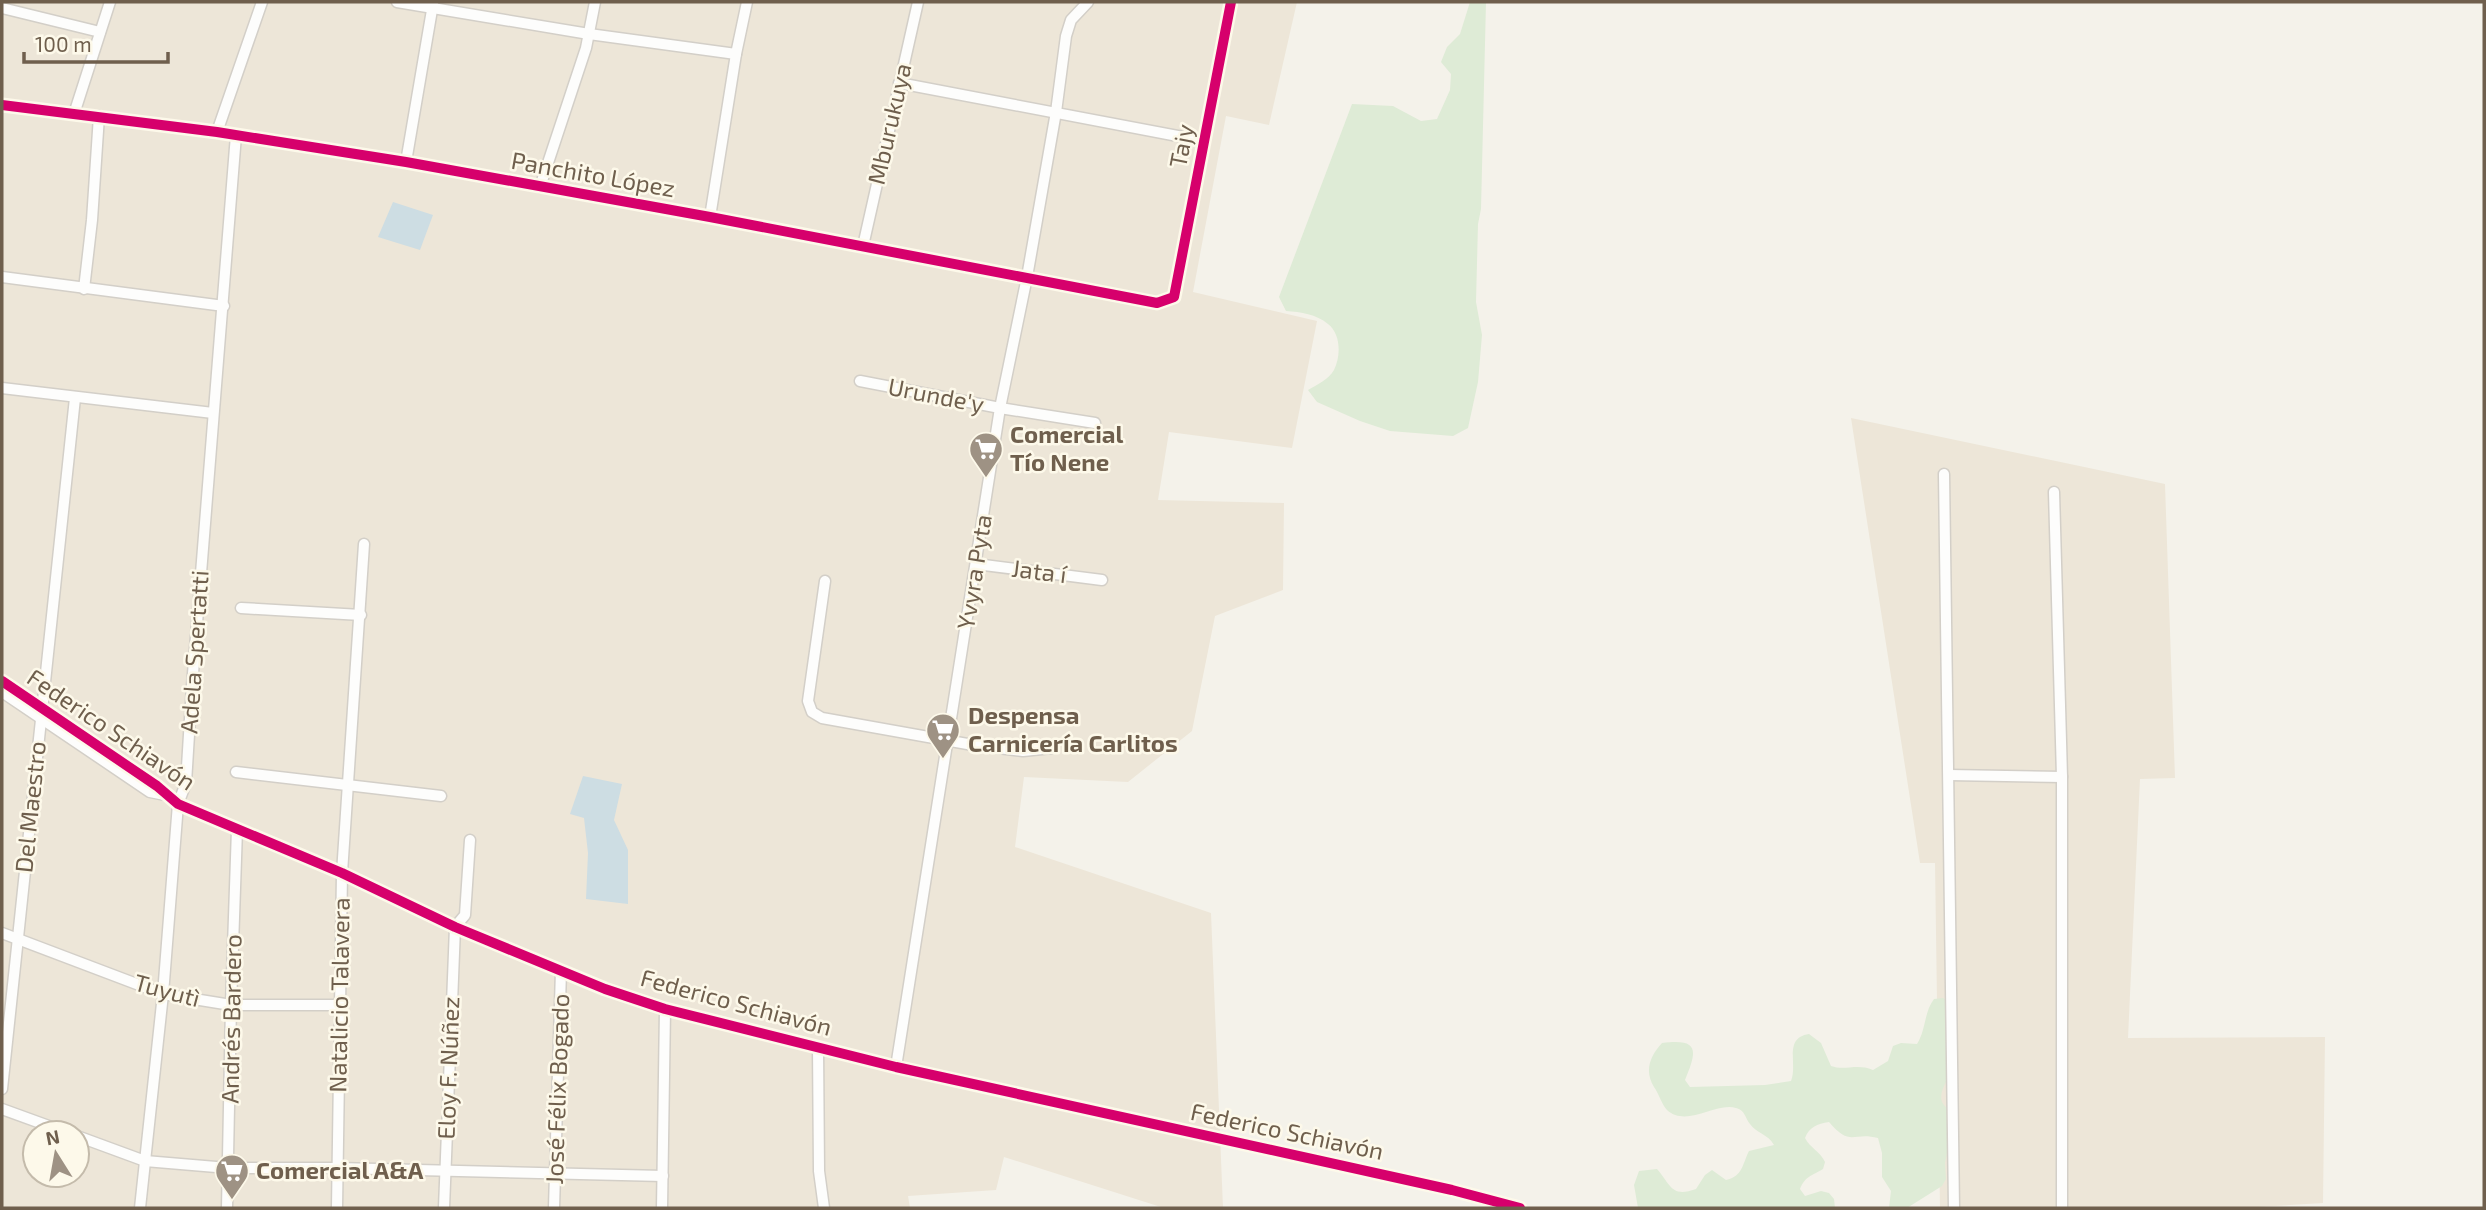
<svg xmlns="http://www.w3.org/2000/svg" width="2486" height="1210" viewBox="0 0 2486 1210" font-family="'Exo 2',sans-serif">
	<style>
		.residential { fill: #ede6d8; fill-rule: evenodd }
		.green { fill: #deebd6 }
		.water { fill: #cddde3 }
		.lines { fill: none; stroke-linecap: round; stroke-linejoin: round }
		.street-casing { stroke: #d3cfc8; stroke-width: 13 }
		.street { stroke: #fdfdfc; stroke-width: 10 }
		.cycleway-casing { stroke: #fdf9ea; stroke-width: 15 }
		.cycleway { stroke: #d6006c; stroke-width: 10 }
		.labels { text-anchor: middle; stroke-width: 5; stroke-linejoin: round; paint-order: stroke }
		.street-label { font-size: 24px; fill: #6f5f4d; stroke: #fdf9ea }
		.poi-label { font-size: 24px; font-weight: bold; fill: #6f5f4d; stroke: #fdf9ea; text-anchor: start }
	</style>
	<rect width="100%" height="100%" fill="#f4f2ea"/>
	<g class="residential">
		<path d="M 2,2 L 1297,2 L 1269,125 L 1226,116 L 1193,292 L 1317,321 L 1292,448 L 1169,432 L 1158,500 L 1284,503 L 1283,590 L 1215,616 L 1192,731 L 1128,782 L 1024,777 L 1015,847 L 1211,913 L 1223,1208 L 1164,1208 L 1004,1157 L 996,1190 L 908,1196 L 910,1208 L 2,1208 ZM 35,1133 L 77,1133 L 77,1175 L 35,1175 Z"/>
		<polygon points="1851,418 2165,484 2175,778 2140,779 2128,1038 2325,1037 2323,1203 2241,1208 1940,1208 1935,863 1920,863"/>
	</g>
	<g class="green">
		<path d="M 1470,2 L 1486,2 L 1481,209 L 1478,224 L 1476,302 L 1482,335 L 1478,382 L 1468,428 L 1453,436 L 1390,431 L 1360,421 L 1317,402 L 1308,390 C 1317,385 1329,379 1334,370 C 1341,356 1341,334 1328,324 C 1316,314 1301,312 1286,311 L 1279,297 L 1352,104 L 1393,106 L 1421,121 L 1437,119 L 1450,90 L 1451,74 L 1441,62 L 1447,47 L 1460,34 Z"/>
		<path d="M 1943,998 C 1946,1000 1950,1003 1951,1006 C 1953,1010 1955,1058 1954,1063 C 1951,1080 1928,1099 1952,1111 L 1951,1133 L 1945,1163 L 1946,1179 L 1942,1186 L 1907,1208 L 1889,1208 L 1891,1191 L 1882,1177 L 1882,1153 L 1878,1138 C 1853,1131 1851,1148 1829,1122 C 1817,1124 1809,1127 1805,1138 C 1810,1148 1820,1151 1825,1162 L 1823,1169 C 1812,1176 1805,1176 1800,1189 L 1805,1196 L 1821,1191 L 1829,1193 L 1834,1199 L 1835,1208 L 1638,1208 L 1634,1185 L 1639,1171 L 1657,1169 C 1671,1185 1671,1198 1696,1189 L 1705,1175 L 1712,1170 L 1726,1180 C 1743,1176 1742,1165 1749,1151 L 1774,1145 C 1768,1134 1756,1133 1750,1124 C 1745,1118 1745,1110 1736,1108 C 1715,1102 1687,1128 1667,1110 C 1662,1105 1659,1094 1654,1087 C 1644,1071 1650,1056 1662,1043 C 1700,1038 1697,1051 1685,1080 L 1690,1087 L 1765,1085 L 1791,1081 C 1798,1064 1783,1038 1809,1034 L 1821,1043 L 1831,1066 C 1845,1071 1857,1063 1873,1070 L 1888,1061 L 1893,1046 L 1901,1043 L 1917,1044 C 1926,1030 1924,1012 1934,999 Z"/>
	</g>
	<g class="water">
		<polygon points="393,202 433,215 420,250 378,237"/>
		<polygon points="583,776 622,784 614,820 628,850 628,904 586,899 588,853 584,818 570,814"/>
	</g>
	<g class="lines">
		<g class="street-casing">
			<g id="street">
				<polyline points="397,2 589,34 736,54"/>
				<polyline points="2,8 100,32"/>
				<polyline points="899,83 1204,141"/>
				<polyline points="2,105 217,132 406,162 710,217 1157,303 1174,297 1231,2"/>
				<polyline points="74,114 110,2"/>
				<polyline points="217,132 262,2"/>
				<polyline points="406,162 433,4"/>
				<polyline points="540,187 586,48 595,2"/>
				<polyline points="710,217 736,54 747,2"/>
				<polyline points="863,246 918,2"/>
				<polyline points="2,277 224,306"/>
				<polyline points="84,289 92,220 99,116"/>
				<polyline points="860,381 1000,408 1095,423"/>
				<polyline points="2,388 213,413"/>
				<polyline points="1944,474 1954,1208"/>
				<polyline points="2054,492 2062,777 2062,1208"/>
				<polyline points="976,564 1102,580"/>
				<polyline points="825,581 808,701 812,712 822,718 973,745 1023,751 1052,748"/>
				<polyline points="241,608 361,615"/>
				<polyline points="2,681 157,786 178,804 342,873 455,927 605,989 665,1009 896,1067 1452,1190 1520,1208"/>
				<polyline points="2,692 150,792 165,795"/>
				<polyline points="236,772 441,796"/>
				<polyline points="1949,775 2062,777"/>
				<polyline points="2,933 163,994 231,1005 340,1005"/>
				<polyline points="818,1047 819,1171 824,1208"/>
				<polyline points="896,1067 1000,408 1027,277 1056,112 1066,36 1071,20 1088,2"/>
				<polyline points="2,1089 75,398"/>
				<polyline points="2,1109 68,1133"/>
				<polyline points="77,1136 145,1161 228,1168 337,1168 663,1176"/>
				<polyline points="140,1208 163,994 178,804 186,783 192,686 236,135"/>
				<polyline points="227,1208 231,1005 237,829"/>
				<polyline points="337,1208 342,873 364,544"/>
				<polyline points="444,1208 455,927 465,915 470,840"/>
				<polyline points="554,1208 561,970"/>
				<polyline points="662,1208 665,1009"/>
			</g>
		</g>
		<use href="#street" class="street"/>
		<g class="cycleway-casing">
			<g id="cycleway">
				<polyline points="2,105 217,132 406,162 710,217 1157,303 1174,297 1231,2"/>
				<polyline points="2,681 157,786 178,804 342,873 455,927 605,989 665,1009 896,1067 1452,1190 1520,1208"/>
			</g>
		</g>
		<use href="#cycleway" class="cycleway"/>
	</g>
	<defs>
		<g id="supermarket-pin" transform="scale(1.75)"><path d="M0 17L-7.5 6A9.5 9.5 0 1 1 7.5 6Z" fill="#9e9284" stroke="#fdf9ea"/><path d="M-6-5.5h2.5l.6 2H6L4.5 2H-2.5L-4.4-4H-6ZM-1.5 3.2a1.3 1.3 0 1 0 .1 0ZM3 3.2a1.3 1.3 0 1 0 .1 0Z" fill="#fff"/></g>
	</defs>
	<g fill-rule="evenodd">
		<use href="#supermarket-pin" x="986" y="449"/>
		<use href="#supermarket-pin" x="943" y="730"/>
		<use href="#supermarket-pin" x="232" y="1171"/>
	</g>
	<g class="labels">
		<g class="street-label">
			<text transform="translate(890 124) rotate(-77)" y="8">Mburukuya</text>
			<text transform="translate(1182 146) rotate(-79)" y="8">Tajy</text>
			<text transform="translate(593 175) rotate(10)" y="8">Panchito López</text>
			<text transform="translate(936 396) rotate(11)" y="8">Urunde'y</text>
			<text transform="translate(975 572) rotate(-81)" y="8">Yvyra Pyta</text>
			<text transform="translate(1039 572) rotate(7)" y="8">Jata í</text>
			<text transform="translate(195 652) rotate(-86)" y="8">Adela Spertatti</text>
			<text transform="translate(111 730) rotate(34)" y="8">Federico Schiavón</text>
			<text transform="translate(31 807) rotate(-84)" y="8">Del Maestro</text>
			<text transform="translate(167 991) rotate(15)" y="8">Tuyutì</text>
			<text transform="translate(340 995) rotate(-89)" y="8">Natalicio Talavera</text>
			<text transform="translate(736 1003) rotate(15)" y="8">Federico Schiavón</text>
			<text transform="translate(232 1019) rotate(-89)" y="8">Andrés Bardero</text>
			<text transform="translate(449 1068) rotate(-88)" y="8">Eloy F. Núñez</text>
			<text transform="translate(558 1089) rotate(-88)" y="8">José Félix Bogado</text>
			<text transform="translate(1287 1132) rotate(12)" y="8">Federico Schiavón</text>
		</g>
		<g class="poi-label">
			<text x="1010" y="443">Comercial<tspan x="1010" dy="28">Tío Nene</tspan></text>
			<text x="968" y="724">Despensa<tspan x="968" dy="28">Carnicería Carlitos</tspan></text>
			<text x="256" y="1179">Comercial A&amp;A</text>
		</g>
	</g>
	<rect width="2486" height="1210" fill="none" stroke="#6f5f4d" stroke-width="7"/>
	<g transform="translate(56 1154) rotate(349)"><circle r="33" fill="#fdf9ea" stroke="#c4bbab" stroke-width="2"/>
	<path d="M0-5L12 26L0 18L-12 26Z" fill="#9e9284"/>
	<text y="-10" font-size="19" font-weight="bold" text-anchor="middle" fill="#6f5f4d">N</text>
	</g>
	<path d="M24 52v10h144v-10" fill="none" stroke="#6f5f4d" stroke-width="3.5"/>
	<text x="35" y="52" font-size="21" fill="#6f5f4d" stroke="#fdf9ea" stroke-width="5" paint-order="stroke">100 m</text>
</svg>
